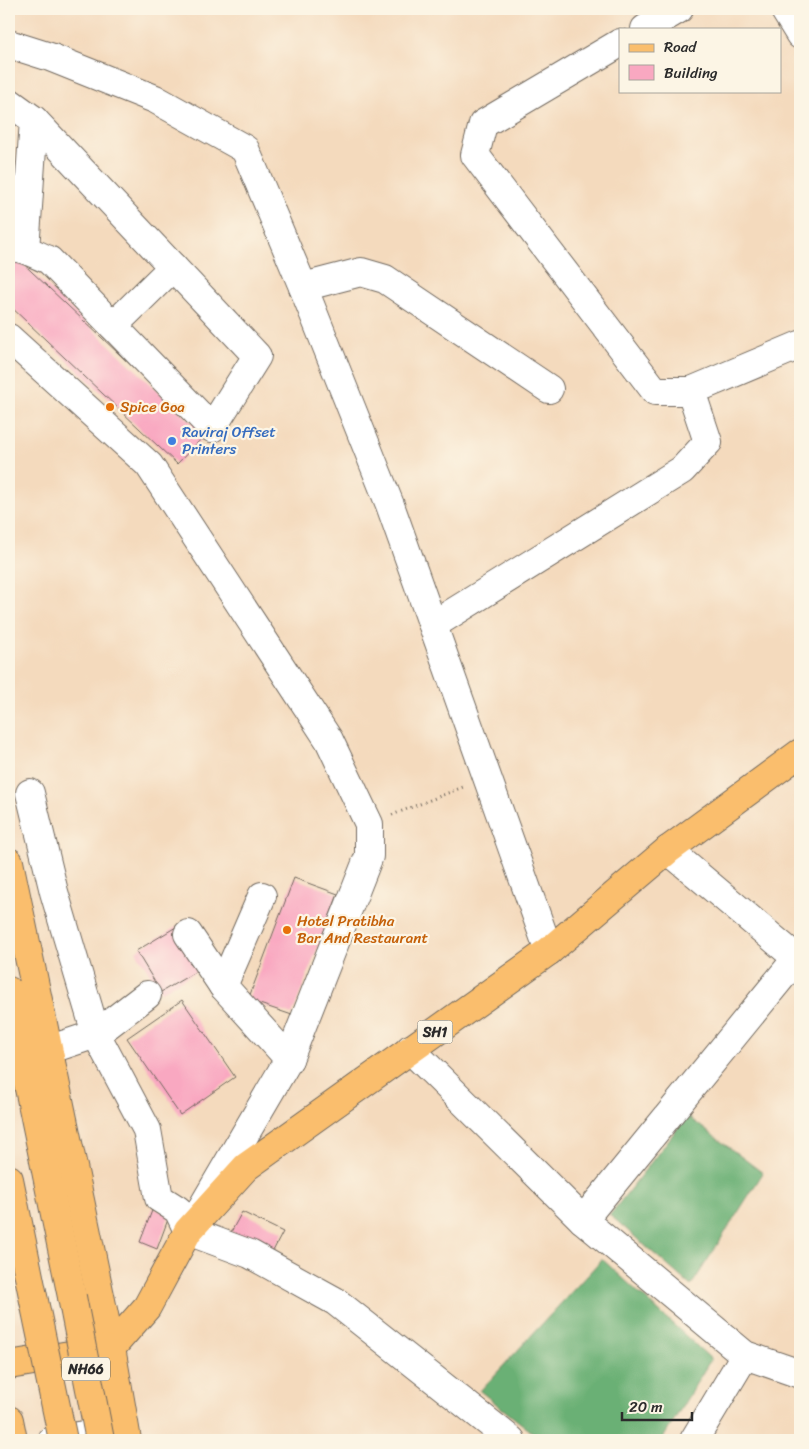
<svg xmlns="http://www.w3.org/2000/svg" width="809" height="1449" viewBox="0 0 809 1449" font-family="Sriracha,sans-serif">
	<style>
		.forest { fill: #6bb075; stroke: #4b6e50 }
		.building { fill: #f9a8c1 }
		.lines { fill: none; stroke-linecap: round; stroke-linejoin: round }
		.minor-casing { stroke: #71685e; stroke-width: 30 }
		.major-casing { stroke: #71685e; stroke-width: 30 }
		.highway-casing { stroke: #71685e; stroke-width: 30 }
		.path { stroke: #71685e; stroke-width: 3; stroke-dasharray: 1 4; stroke-linecap: butt }
		.minor { stroke: #fff; stroke-width: 28 }
		.major { stroke: #fabe6d; stroke-width: 28 }
		.highway { stroke: #fabe6d; stroke-width: 28 }
		.highway-bridge-casing { stroke: #71685e; stroke-width: 30; stroke-linecap: butt }
		.highway-bridge { stroke: #fabe6d; stroke-width: 28 }
		.food-dot { fill: #e8710a; stroke: #fcf5e5; stroke-width: 2 }
		.shop-dot { fill: #3f7fe0; stroke: #fcf5e5; stroke-width: 2 }
		.labels { text-anchor: middle; stroke-width: 4.5; stroke-linejoin: round; paint-order: stroke }
		.shield { fill: #fcf5e5; stroke: #6a6863; stroke-width: 1 }
		.shield-label { font-size: 14px; font-weight: bold; fill: #2b2b2b }
		.food-label { font-size: 15px; fill: #c56008; stroke: #fcf5e5; text-anchor: start }
		.shop-label { font-size: 15px; fill: #366cbe; stroke: #fcf5e5; text-anchor: start }
	</style>
	<rect width="100%" height="100%" fill="#fcf5e5"/>
	<filter id="ink" filterUnits="userSpaceOnUse"><feTurbulence type="fractalNoise" baseFrequency=".02" numOctaves="2"/><feDisplacementMap in="SourceGraphic" scale="10" xChannelSelector="R" yChannelSelector="G"/><feConvolveMatrix kernelMatrix="1 2 1 2 8 2 1 2 1" color-interpolation-filters="sRGB"/></filter>
	<filter id="wash" filterUnits="userSpaceOnUse"><feTurbulence type="fractalNoise" baseFrequency=".0096" numOctaves="4" result="noise"/><feDisplacementMap in="SourceGraphic" scale="20" xChannelSelector="R" yChannelSelector="G"/><feGaussianBlur stdDeviation="1.12" result="paint"/><feColorMatrix in="noise" values="0 0 0 0 0 0 0 0 0 0 0 0 0 0 0 0 0 1.4 0 .05"/><feComposite in="paint" operator="in"/></filter>
	<g filter="url(#wash)">
		<rect width="100%" height="100%" fill="#f4dabd"/>
		<g class="forest">
			<polygon points="687,1116 763,1173 691,1286 610,1215"/>
			<polygon points="602,1259 711,1359 662,1440 542,1440 480,1391"/>
		</g>
		<g id="blocks">
			<g class="building">
				<polygon points="14,255 205,435 177,464 9,305 9,261"/>
				<polygon points="294,878 338,894 292,1015 248,1000"/>
				<polygon points="176,927 200,969 161,992 136,951"/>
				<polygon points="182,1000 235,1077 180,1115 127,1038"/>
				<polygon points="153,1208 170,1214 157,1249 140,1242"/>
				<polygon points="242,1212 283,1232 272,1253 231,1232"/>
			</g>
		</g>
	</g>
	<g filter="url(#ink)">
		<use href="#blocks" fill-opacity="0" stroke="#71685e" stroke-width="1"/>
		<g class="lines">
			<g class="minor-casing">
				<g id="minor">
					<polyline points="784,9 800,35"/>
					<polyline points="645,29 679,9"/>
					<polyline points="620,43 483,124 475,155 655,391 691,391 800,345"/>
					<polyline points="9,44 50,57 155,99 245,149 303,287 390,505 549,951"/>
					<polyline points="9,102 34,120"/>
					<path d="M 9,247 C 22,246 36,255 49,260 L 212,428 L 257,356 L 34,120 L 25,250"/>
					<polyline points="303,287 361,272 385,279 549,389"/>
					<polyline points="113,326 173,267"/>
					<polyline points="9,338 149,465 329,740 369,824 369,856 289,1059 203,1206"/>
					<polyline points="433,625 682,470 708,442 691,391"/>
					<polyline points="30,793 54,892 96,1034 147,1130 159,1198 178,1210 188,1231 250,1254 335,1301 511,1440"/>
					<polyline points="668,850 800,961"/>
					<polyline points="262,896 223,986 289,1059"/>
					<polyline points="188,934 223,986"/>
					<polyline points="410,1049 583,1220 745,1355 800,1374"/>
					<polyline points="48,1050 96,1034 147,995"/>
					<polyline points="583,1220 797,958"/>
					<polyline points="52,1440 122,1429"/>
					<polyline points="694,1440 745,1355"/>
				</g>
			</g>
			<g class="major-casing">
				<polyline id="major" points="111,1348 147,1307 188,1231 246,1167 549,951 668,850 800,753"/>
			</g>
			<g class="highway-casing">
				<g id="highway">
					<polyline points="9,862 111,1348 127,1440"/>
					<polyline points="9,991 72,1297"/>
					<polyline points="9,1179 34,1301"/>
					<polyline points="9,1365 106,1349"/>
					<polyline points="9,1420 13,1440"/>
				</g>
			</g>
			<polyline class="path" points="392,815 463,787"/>
			<use href="#minor" class="minor"/>
			<use href="#major" class="major"/>
			<use href="#highway" class="highway"/>
			<g class="highway-bridge-casing">
				<g id="highway-bridge">
					<polyline points="72,1297 100,1440"/>
					<polyline points="34,1301 63,1440"/>
				</g>
			</g>
			<use href="#highway-bridge" class="highway-bridge"/>
		</g>
	</g>
	<g class="food-dot">
		<circle cx="110" cy="407" r="5"/>
		<circle cx="287" cy="930" r="5"/>
	</g>
	<circle class="shop-dot" cx="172" cy="441" r="5"/>
	<g class="labels">
		<g class="shield">
			<rect x="417.5" y="1020.5" width="35" height="23" rx="4"/>
			<rect x="62" y="1357.5" width="48" height="23" rx="4"/>
		</g>
		<g class="shield-label">
			<text x="435" y="1037">SH1</text>
			<text x="86" y="1374">NH66</text>
		</g>
		<g class="food-label">
			<text x="120" y="412">Spice Goa</text>
			<text x="297" y="926">Hotel Pratibha<tspan x="297" dy="17">Bar And Restaurant</tspan></text>
		</g>
		<g class="shop-label">
			<text x="182" y="437">Raviraj Offset<tspan x="182" dy="17">Printers</tspan></text>
		</g>
	</g>
	<rect width="809" height="1449" fill="none" stroke="#fcf5e5" stroke-width="30"/>
	<rect x="619" y="28" width="162" height="65" fill="#fcf5e5" stroke="#a8a49b"/>
	<rect x="629" y="44" width="25" height="8" fill="#fabe6d" stroke="#a8a49b"/>
	<text x="664" y="52" font-size="15" fill="#2b2b2b">Road</text>
	<rect x="629" y="65" width="25" height="15" fill="#f9a8c1" stroke="#a8a49b"/>
	<text x="664" y="78" font-size="15" fill="#2b2b2b">Building</text>
	<path d="M622 1412v8h70v-8" fill="none" stroke="#2b2b2b" stroke-width="2.5"/>
	<text x="629" y="1412" font-size="15" fill="#2b2b2b" stroke="#fcf5e5" stroke-width="4" paint-order="stroke">20 m</text>
</svg>
